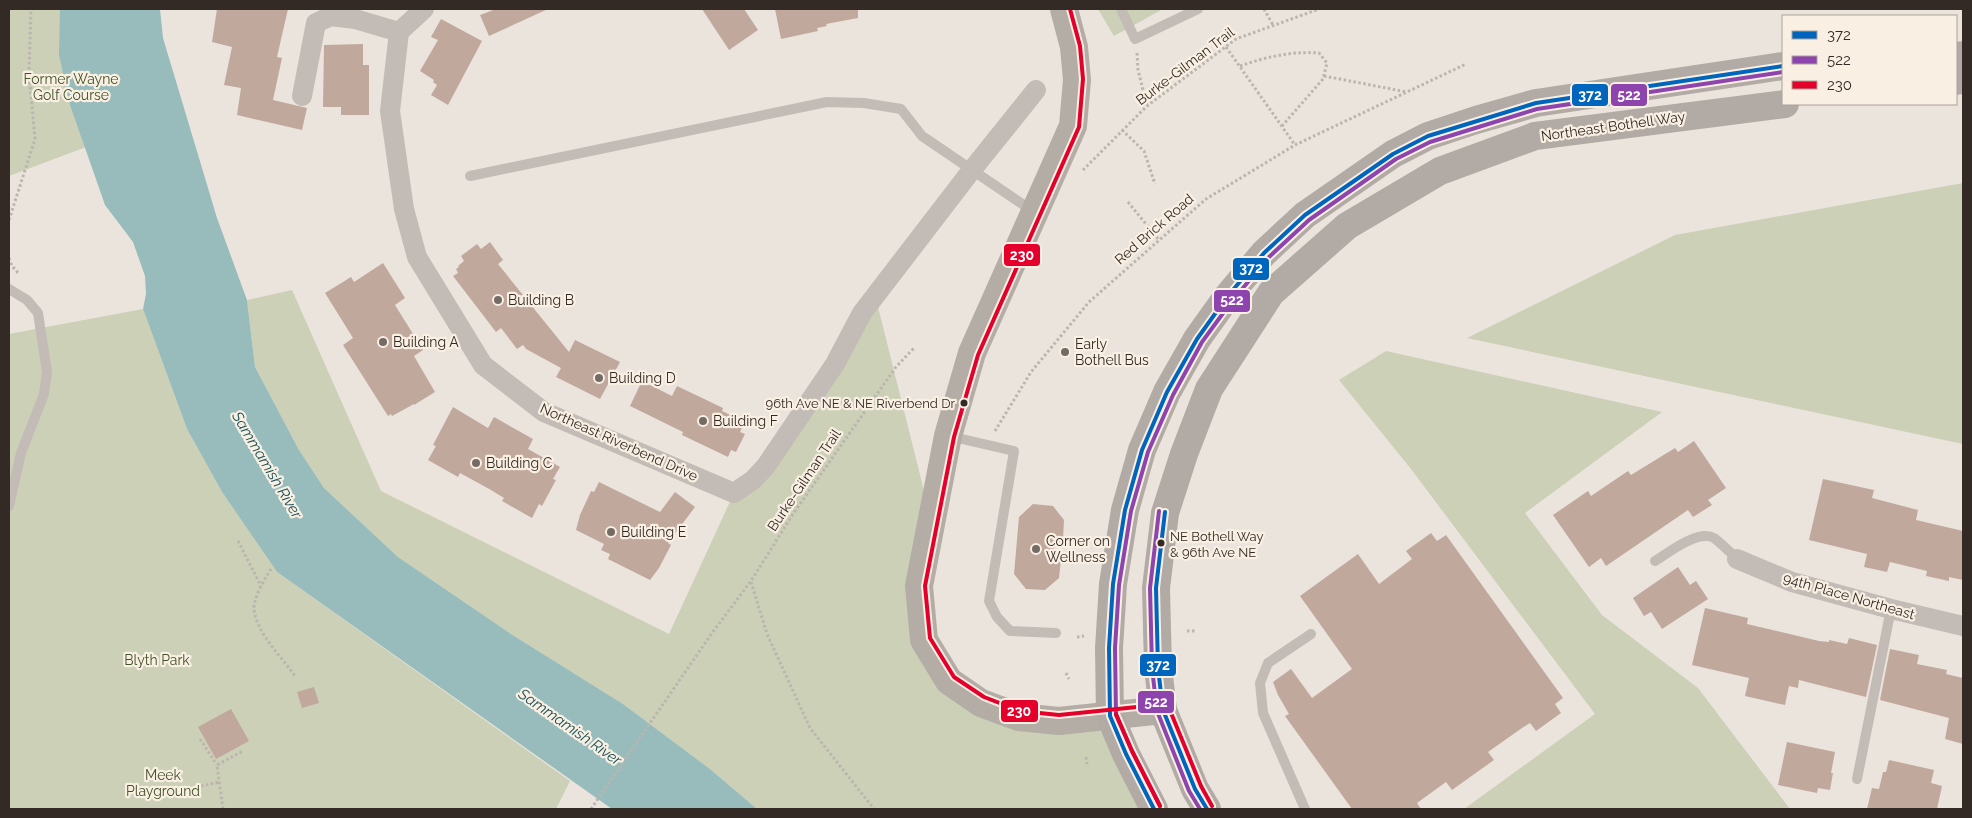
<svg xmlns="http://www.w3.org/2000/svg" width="1972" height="818" viewBox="0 0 1972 818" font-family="Raleway,sans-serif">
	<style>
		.green { fill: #cbd0b6 }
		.water { fill: #98bcbc }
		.building { fill: #c0a89d }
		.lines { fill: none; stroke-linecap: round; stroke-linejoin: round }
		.path { stroke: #bcb5af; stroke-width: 3; stroke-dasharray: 2.5 2.5; stroke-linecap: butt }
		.lane { stroke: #c3bcb6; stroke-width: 10 }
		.street { stroke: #c3bcb6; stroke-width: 20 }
		.secondary { stroke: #b4ada6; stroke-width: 28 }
		.primary { stroke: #b2aba5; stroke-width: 28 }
		.bus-1-casing { stroke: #f9f0e3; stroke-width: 8 }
		.bus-2-casing { stroke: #f9f0e3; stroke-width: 8 }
		.bus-3-casing { stroke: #f9f0e3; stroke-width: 8 }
		.bus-1 { stroke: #0065bd; stroke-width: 4 }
		.bus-2 { stroke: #8e44ad; stroke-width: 4 }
		.bus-3 { stroke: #e4002b; stroke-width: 4 }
		.poi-dot { fill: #746b65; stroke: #f9f0e3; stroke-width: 2 }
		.bus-dot { fill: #342a25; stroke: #f9f0e3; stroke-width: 2 }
		.labels { text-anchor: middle; stroke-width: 4.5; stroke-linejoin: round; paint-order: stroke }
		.bus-label { font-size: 13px; fill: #342a25; stroke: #f9f0e3; text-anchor: end }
		.street-label { font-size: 14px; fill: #342a25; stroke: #f9f0e3 }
		.park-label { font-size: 14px; fill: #425328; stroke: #f9f0e3 }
		.poi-label { font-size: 14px; fill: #342a25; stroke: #f9f0e3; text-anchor: start }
		.water-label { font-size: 15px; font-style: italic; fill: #1a5156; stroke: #f9f0e3 }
		.line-badge { stroke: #f9f0e3; stroke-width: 2 }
		.badge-label { font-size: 14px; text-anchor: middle; font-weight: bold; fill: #fff }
	</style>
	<rect width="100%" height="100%" fill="#ebe4dc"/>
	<g class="green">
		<polygon points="9,9 119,9 86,147 9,176"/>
		<polygon points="1098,9 1163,9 1114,36"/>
		<polygon points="1963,183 1963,444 1467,338 1675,235"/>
		<polygon points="292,290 381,491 669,634 734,493 877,303 932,523 924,640 981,703 1110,716 1154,809 757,809 710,769 623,704 511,634 398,557 324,488 299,450 255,367 247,300"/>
		<polygon points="143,309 187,429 222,492 277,572 570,781 556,809 9,809 9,334"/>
		<polygon points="1386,351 1662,412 1525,513 1602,615 1698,688 1790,809 1464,809 1595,714 1411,469 1339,380"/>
	</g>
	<polygon class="water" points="60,9 160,9 163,38 217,218 247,300 255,367 299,450 324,488 398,557 511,634 623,704 710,769 757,809 612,809 277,572 222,492 187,429 143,309 146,294 145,276 133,242 105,205 70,105 59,55"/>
	<g class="building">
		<polygon points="217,9 288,9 277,57 282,58 273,100 307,108 302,130 237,115 241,88 224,85 232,47 212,42"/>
		<polygon points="496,9 548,9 489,36 480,15"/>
		<polygon points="702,9 744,9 758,30 729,50"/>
		<polygon points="775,9 858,9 858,18 826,24 827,26 817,28 818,31 781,39"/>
		<polygon points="441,19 482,41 448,105 431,95 437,85 433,82 434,80 420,71 438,40 431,37"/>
		<polygon points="363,44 363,65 369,65 369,115 341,115 341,107 323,107 324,45"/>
		<polygon points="490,242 503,260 498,264 569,352 575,340 620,362 600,399 556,377 561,368 526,349 523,345 517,349 501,328 496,332 453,276 458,273 456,269 459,267 458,266 464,261 461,256 477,244 481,249"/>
		<polygon points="383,263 405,298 395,305 423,350 414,356 435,392 414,405 414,404 392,416 391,414 388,416 343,345 353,338 325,293 351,277 354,282"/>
		<polygon points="642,381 672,396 677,386 723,408 722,411 745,422 740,432 745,434 736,452 731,450 728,457 682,435 683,432 630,406"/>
		<polygon points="453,407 488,428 494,417 533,439 528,449 560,467 553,479 556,480 542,506 539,504 532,518 502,501 504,498 491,490 460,473 458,477 428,460 436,446 433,445"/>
		<polygon points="1694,441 1726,488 1708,500 1712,505 1693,517 1688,510 1606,566 1601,558 1589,567 1553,515 1588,491 1591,496 1628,471 1631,475 1675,448 1678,452"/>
		<polygon points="1823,479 1874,490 1872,498 1918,510 1916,520 1963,531 1963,580 1949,577 1949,581 1926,576 1927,571 1890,562 1887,572 1864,567 1867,554 1809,540"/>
		<polygon points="599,482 660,512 675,492 695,507 668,543 671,545 659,568 650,580 608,559 610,554 601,550 604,544 576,530 580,515 591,491 594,492"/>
		<polygon points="1033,504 1053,506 1064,520 1063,539 1053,549 1061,559 1059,578 1045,590 1026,589 1014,574 1019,517"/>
		<polygon points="1431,533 1437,541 1446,535 1563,698 1555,704 1561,713 1536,731 1530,723 1522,728 1488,752 1494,760 1452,790 1446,782 1417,803 1421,809 1352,809 1285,716 1289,714 1278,695 1273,682 1291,669 1312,698 1352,669 1300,596 1358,554 1379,584 1412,559 1406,551"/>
		<polygon points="1678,567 1690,585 1696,581 1708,599 1662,629 1651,612 1644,616 1633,598"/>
		<polygon points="1705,608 1748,618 1747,624 1819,641 1829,642 1829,640 1847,644 1849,638 1877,645 1866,697 1799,680 1798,688 1789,686 1785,705 1745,696 1749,678 1692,665"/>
		<polygon points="1890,649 1919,655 1917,664 1947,670 1946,674 1963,678 1963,744 1945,739 1949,718 1880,700"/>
		<polygon points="314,687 319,703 302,708 297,692"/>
		<polygon points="231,709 249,741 216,759 198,727"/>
		<polygon points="1787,742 1835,752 1831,773 1833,773 1830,790 1818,788 1817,793 1778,785"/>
		<polygon points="1889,760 1934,770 1931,783 1942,786 1937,809 1867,809 1872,788 1879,789 1883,772 1886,772"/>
	</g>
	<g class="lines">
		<g class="path">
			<polyline points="1264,9 1273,25"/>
			<polyline points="1226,47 1295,145"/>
			<polyline points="1137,53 1138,70 1147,106"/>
			<path d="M 1240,66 C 1266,57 1291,51 1319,53 L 1327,63 L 1323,79 L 1282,126"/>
			<polyline points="1324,76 1407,92"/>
			<polyline points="1122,130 1144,151 1155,184"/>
			<polyline points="1083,170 1147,106 1236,39 1319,9"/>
			<polyline points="1128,202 1159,240"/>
			<polyline points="9,220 35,139 29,73 31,9"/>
			<polyline points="9,258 12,266 19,274"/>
			<polyline points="995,431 1031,372 1089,302 1206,199 1295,145 1466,64"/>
			<polyline points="238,541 261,586"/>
			<path d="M 271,569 C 265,578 253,599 254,609 C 257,634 281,656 295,676"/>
			<polyline points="751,582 767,634 810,728 874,809"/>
			<polyline points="1187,631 1196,631"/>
			<polyline points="1077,637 1084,636"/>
			<polyline points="1066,673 1069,679"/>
			<polyline points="200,739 217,765"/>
			<polyline points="1086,757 1087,764"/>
			<polyline points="196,787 219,782"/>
			<polyline points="223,809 217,765 243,751"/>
			<polyline points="591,809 712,633 751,581 793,514 896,367 915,347"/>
		</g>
		<g class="lane">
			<polyline points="1121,9 1135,39 1198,9"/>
			<polyline points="470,176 827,102 864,103 901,109 922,136 1034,212"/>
			<polyline points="9,289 27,300 38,313 47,372 44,394 21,453 9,506"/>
			<polyline points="949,436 1014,451 989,601 997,617 1010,631 1056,633"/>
			<path d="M 1655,561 C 1668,553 1698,529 1714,538 C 1722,544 1730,552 1737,559"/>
			<polyline points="1857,779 1891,609"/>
			<polyline points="1305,809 1263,713 1260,683 1268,663 1311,634"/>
		</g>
		<g class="street">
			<polyline points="424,9 399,32 390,111 404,209 417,257 483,365 544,412 734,493 753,480 766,466 835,364 862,313 971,171 1036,90"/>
			<polyline points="302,96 316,23 331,16 355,19 399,32"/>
			<polyline points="1737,559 1792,582 1891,609 1963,626"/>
		</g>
		<polyline class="secondary" points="1064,9 1074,47 1077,80 1073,126 972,353 948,436 919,586 924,640 949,681 981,703 1019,717 1059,721 1163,710"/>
		<g class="primary">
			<polyline points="1956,56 1963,55"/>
			<polyline points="1956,81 1963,80"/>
			<polyline points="1154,809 1126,754 1110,716 1109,648 1113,584 1125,510 1142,450 1167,392 1197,339 1227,297 1264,253 1305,215 1393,154 1428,136 1476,120 1536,103 1783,66"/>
			<polyline points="1207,809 1195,789 1163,710 1158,668 1156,588 1165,513 1184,454 1209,389 1271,293 1347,226 1440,171 1535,136 1785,104"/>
		</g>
		<g class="bus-1-casing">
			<g id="bus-1">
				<polyline points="1165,512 1156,588 1158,668 1163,710 1195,789 1207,809"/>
				<polyline points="1154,809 1126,754 1110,716 1109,648 1113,584 1125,510 1142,450 1167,392 1197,339 1227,297 1264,253 1305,215 1393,154 1428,136 1536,103 1783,66"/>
			</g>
		</g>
		<g class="bus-2-casing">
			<g id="bus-2">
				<polyline points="1159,511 1150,588 1152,668 1157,711 1189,791 1200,809"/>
				<polyline points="1160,806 1132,751 1116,715 1115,648 1119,585 1131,511 1148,452 1173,395 1202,342 1232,301 1269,257 1309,220 1396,159 1430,142 1537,109 1783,72"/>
			</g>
		</g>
		<g class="bus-3-casing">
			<g id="bus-3">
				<polyline points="1070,9 1080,46 1083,79 1079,127 978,355 954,437 925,586 930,638 954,677 984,697 1020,711 1059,715 1166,704 1169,708 1201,786 1212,806"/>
				<polyline points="1116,714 1132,751 1160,806"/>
			</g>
		</g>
		<use href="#bus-1" class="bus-1"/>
		<use href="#bus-2" class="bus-2"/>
		<use href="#bus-3" class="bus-3"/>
	</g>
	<g class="poi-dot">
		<circle cx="498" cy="300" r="5"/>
		<circle cx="383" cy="342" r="5"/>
		<circle cx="1065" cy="352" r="5"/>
		<circle cx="599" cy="378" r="5"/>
		<circle cx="703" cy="421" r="5"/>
		<circle cx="476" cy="463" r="5"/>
		<circle cx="611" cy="532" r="5"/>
		<circle cx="1036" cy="549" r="5"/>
	</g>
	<g class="bus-dot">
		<circle cx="964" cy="403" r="4.5"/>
		<circle cx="1161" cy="543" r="4.5"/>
	</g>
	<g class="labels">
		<g class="bus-label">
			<text x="955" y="408">96th Ave NE &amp; NE Riverbend Dr</text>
			<text x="1170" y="541" text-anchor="start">NE Bothell Way<tspan x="1170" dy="16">&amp; 96th Ave NE</tspan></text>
		</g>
		<g class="street-label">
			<text transform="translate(1185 66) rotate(-37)" y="5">Burke-Gilman Trail</text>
			<text transform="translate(1613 126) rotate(-8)" y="5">Northeast Bothell Way</text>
			<text transform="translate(1154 229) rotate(-41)" y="5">Red Brick Road</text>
			<text transform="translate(619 442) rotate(24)" y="5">Northeast Riverbend Drive</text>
			<text transform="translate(804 480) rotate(-56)" y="5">Burke-Gilman Trail</text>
			<text transform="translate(1849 596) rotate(16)" y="5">94th Place Northeast</text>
		</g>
		<g class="park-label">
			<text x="71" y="84">Former Wayne<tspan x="71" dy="16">Golf Course</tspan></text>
			<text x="157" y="665">Blyth Park</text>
			<text x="163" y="780">Meek<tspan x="163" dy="16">Playground</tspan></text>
		</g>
		<g class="poi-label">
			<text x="508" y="305">Building B</text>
			<text x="393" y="347">Building A</text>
			<text x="1075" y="349">Early<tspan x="1075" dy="16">Bothell Bus</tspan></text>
			<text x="609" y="383">Building D</text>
			<text x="713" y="426">Building F</text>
			<text x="486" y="468">Building C</text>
			<text x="621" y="537">Building E</text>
			<text x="1046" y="546">Corner on<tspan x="1046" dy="16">Wellness</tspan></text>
		</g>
		<g class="water-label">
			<text transform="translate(267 465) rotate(59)" y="5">Sammamish River</text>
			<text transform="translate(570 727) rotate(35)" y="5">Sammamish River</text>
		</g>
	</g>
	<g class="line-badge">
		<rect x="1571" y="83" width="38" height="24" rx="5" fill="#0065bd"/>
		<rect x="1610" y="83" width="38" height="24" rx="5" fill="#8e44ad"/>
		<rect x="1003" y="243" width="38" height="24" rx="5" fill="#e4002b"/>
		<rect x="1232" y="257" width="38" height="24" rx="5" fill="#0065bd"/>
		<rect x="1213" y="289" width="38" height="24" rx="5" fill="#8e44ad"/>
		<rect x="1139" y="653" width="38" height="24" rx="5" fill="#0065bd"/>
		<rect x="1137" y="690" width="38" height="24" rx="5" fill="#8e44ad"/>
		<rect x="1000" y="699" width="39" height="24" rx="5" fill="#e4002b"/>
	</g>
	<g class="badge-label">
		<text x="1590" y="100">372</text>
		<text x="1629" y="100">522</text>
		<text x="1022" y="260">230</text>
		<text x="1251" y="273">372</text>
		<text x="1232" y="305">522</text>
		<text x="1158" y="670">372</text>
		<text x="1156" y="707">522</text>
		<text x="1019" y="716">230</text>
	</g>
	<rect width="1972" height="818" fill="none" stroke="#342a25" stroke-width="20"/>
	<rect x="1782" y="15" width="175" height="90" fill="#f9f0e3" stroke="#aaa197"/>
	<rect x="1792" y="31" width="25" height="8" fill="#0065bd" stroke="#aaa197"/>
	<text x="1827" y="40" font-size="15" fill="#342a25">372</text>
	<rect x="1792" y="56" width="25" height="8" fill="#8e44ad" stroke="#aaa197"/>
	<text x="1827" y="65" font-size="15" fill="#342a25">522</text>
	<rect x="1792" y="81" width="25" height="8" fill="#e4002b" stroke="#aaa197"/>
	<text x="1827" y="90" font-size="15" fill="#342a25">230</text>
</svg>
